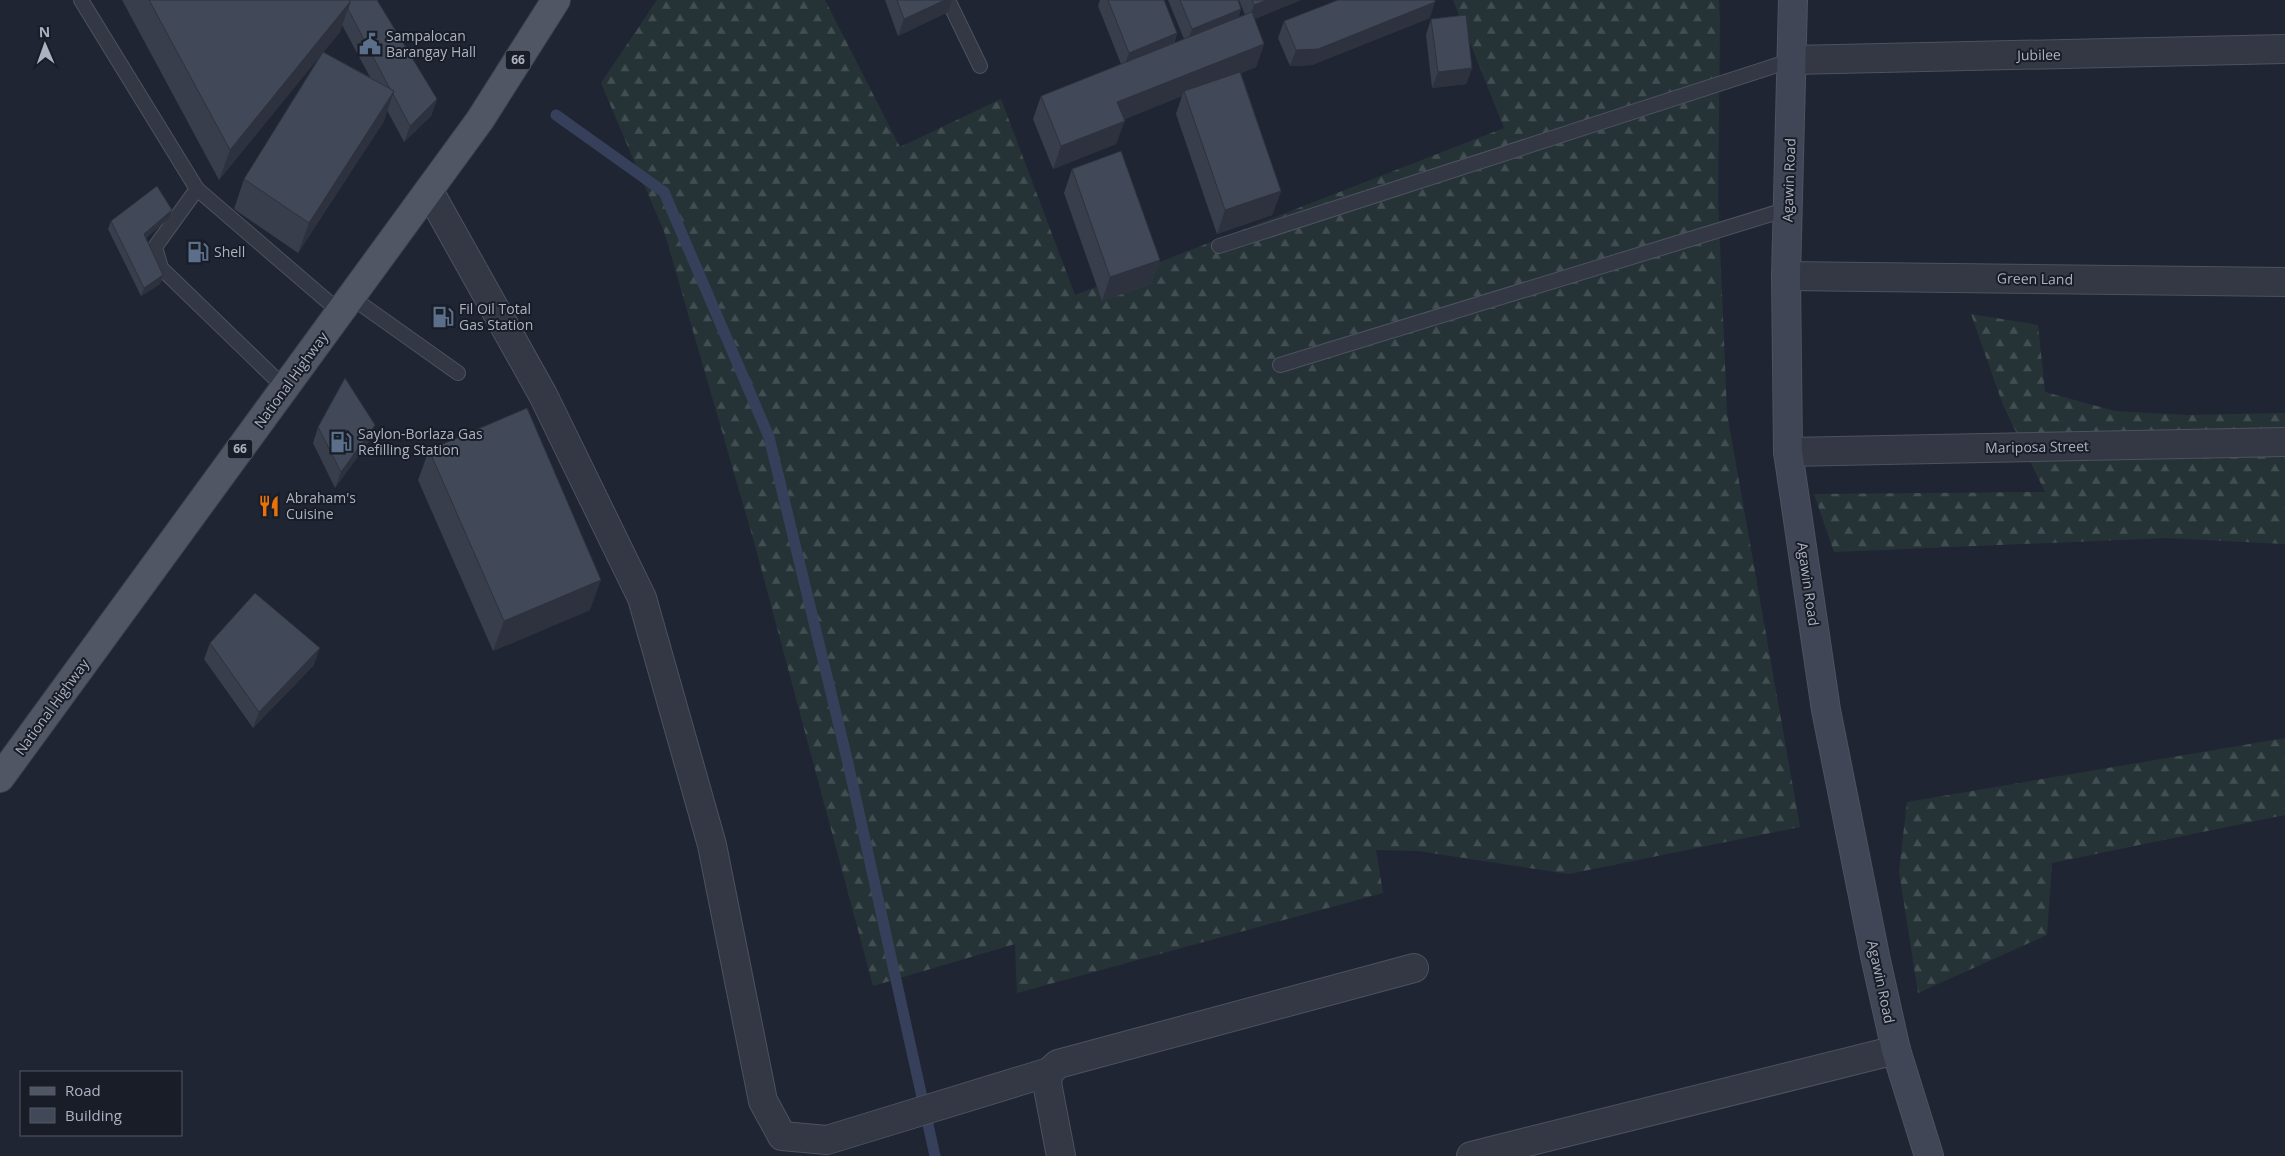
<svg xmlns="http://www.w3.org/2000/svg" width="2285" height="1156" viewBox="0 0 2285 1156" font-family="'Open Sans',sans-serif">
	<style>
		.forest { fill: url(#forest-firs) }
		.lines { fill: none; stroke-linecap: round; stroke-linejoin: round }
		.stream { stroke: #36405b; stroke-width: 11 }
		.lane-casing { stroke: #4d525f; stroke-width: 16 }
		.street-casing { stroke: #4d525f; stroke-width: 30 }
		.secondary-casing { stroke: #4d525f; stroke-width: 30 }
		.primary-casing { stroke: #3c414d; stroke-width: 30 }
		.lane { stroke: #333844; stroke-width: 14 }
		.street { stroke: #333844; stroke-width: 28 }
		.secondary { stroke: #414657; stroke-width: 28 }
		.primary { stroke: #515664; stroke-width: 28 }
		.wall { fill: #383e4c; fill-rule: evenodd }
		.shaded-wall { fill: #2e323e }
		.building { fill: #414858; stroke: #2e323e }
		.labels { text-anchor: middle; stroke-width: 4; stroke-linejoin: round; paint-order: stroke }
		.shield { fill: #191d28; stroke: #818593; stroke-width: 1 }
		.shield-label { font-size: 12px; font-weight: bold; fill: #adb2c1 }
		.poi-label { font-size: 14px; fill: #adb2c1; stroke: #191d28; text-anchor: start }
		.street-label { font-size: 14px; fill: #adb2c1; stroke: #191d28 }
	</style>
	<defs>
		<pattern id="forest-firs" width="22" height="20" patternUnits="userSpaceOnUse" patternTransform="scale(1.25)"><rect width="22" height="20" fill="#253337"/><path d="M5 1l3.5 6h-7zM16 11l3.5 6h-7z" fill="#424e52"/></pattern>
	</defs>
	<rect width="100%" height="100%" fill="#202533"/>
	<g class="forest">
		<polygon points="657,0 825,0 900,147 1001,99 1075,295 1504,128 1453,0 1719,0 1720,23 1718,198 1727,413 1800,827 1569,874 1418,851 1376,850 1383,893 1017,993 1015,944 873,986 756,549 665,234 601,83"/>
		<polygon points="1971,314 2038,325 2045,392 2115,411 2187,415 2285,413 2285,544 2166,538 1834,552 1814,494 2045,492 2003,405"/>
		<polygon points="2285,738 2285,815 2052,863 2047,935 1918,993 1899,871 1907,802"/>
	</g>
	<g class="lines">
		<polyline class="stream" points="556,115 664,192 769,437 848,763 935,1156"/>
		<g class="lane-casing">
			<g id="lane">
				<polyline points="81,0 197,189"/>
				<polyline points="948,0 980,66"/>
				<polyline points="1219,246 1793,60"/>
				<polyline points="351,297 458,373"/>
				<polyline points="1280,365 1788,209"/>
				<polyline points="285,388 161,268 155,247 197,189 340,312"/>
			</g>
		</g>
		<g class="street-casing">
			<g id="street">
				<polyline points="1793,60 2285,49"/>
				<polyline points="429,191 543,395 642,598 712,845 763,1101 782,1136 827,1140 1049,1072"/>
				<polyline points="1786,276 2285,282"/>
				<polyline points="1788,452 2285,442"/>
				<polyline points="1061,1156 1047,1083 1049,1072 1058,1064 1414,968"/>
				<polyline points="1471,1156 1896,1050"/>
			</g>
		</g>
		<g class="secondary-casing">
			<polyline id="secondary" points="1793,0 1786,276 1788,452 1826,710 1875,956 1896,1050 1929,1156"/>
		</g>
		<g class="primary-casing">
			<polyline id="primary" points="0,778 480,120 556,0"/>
		</g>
		<use href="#lane" class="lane"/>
		<use href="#street" class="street"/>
		<use href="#secondary" class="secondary"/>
		<use href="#primary" class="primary"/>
	</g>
	<g class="wall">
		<path d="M 122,0 L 377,0 L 437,99 L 431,116 L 404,142 L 387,110 L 384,121 L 298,253 L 234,209 L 244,179 L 321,54 L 219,180 ZM 342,25 L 370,77 L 323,52 L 340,32 Z"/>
		<polygon points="885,0 952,0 948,12 898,36"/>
		<polygon points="1100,0 1164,0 1177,33 1174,44 1184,39 1168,0 1238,0 1241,9 1238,18 1245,15 1239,0 1301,0 1254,19 1264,44 1256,67 1241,73 1281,191 1272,215 1217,234 1176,114 1182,96 1124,119 1116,144 1053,169 1033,119 1041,96 1121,64 1098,6"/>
		<polygon points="1430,18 1312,65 1290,66 1278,38 1284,21"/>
		<polygon points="1431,19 1472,68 1466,84 1432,88 1426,35"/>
		<polygon points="1072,169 1160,260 1151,284 1102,301 1064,193"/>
		<polygon points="172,210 169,218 146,238 163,275 160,284 141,296 108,229 111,221"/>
		<polygon points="318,427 369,441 335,488 313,443"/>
		<polygon points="429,450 590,610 493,651 418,480"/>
		<polygon points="210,643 314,665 253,728 204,659"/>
	</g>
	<g class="shaded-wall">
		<polygon points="945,0 952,0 948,12 898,36 904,19"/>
		<polygon points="1267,0 1301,0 1248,22 1254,5"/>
		<polygon points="350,2 340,32 219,180 230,150"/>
		<polygon points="1435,2 1430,18 1312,65 1290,66 1296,50"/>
		<polygon points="1241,9 1235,25 1186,45 1192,29"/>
		<polygon points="1177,33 1171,50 1123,69 1129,53"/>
		<polygon points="1264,44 1256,67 1186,95 1184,91 1182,96 1109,126 1117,102"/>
		<polygon points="1472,68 1466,84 1432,88 1438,72"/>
		<polygon points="394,91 384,121 298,253 309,223"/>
		<polygon points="437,99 431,116 404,142 410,126"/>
		<polygon points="1125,121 1116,144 1053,169 1061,146"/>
		<polygon points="1281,191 1272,215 1217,234 1225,210"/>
		<polygon points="172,210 169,218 141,242 144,234"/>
		<polygon points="1160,260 1151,284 1102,301 1110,277"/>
		<polygon points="163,275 160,284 141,296 144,288"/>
		<polygon points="375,425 369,441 335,488 341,472"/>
		<polygon points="601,580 590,610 493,651 504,621"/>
		<polygon points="320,648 314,665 253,728 259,712"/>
	</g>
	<g class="building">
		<polygon points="149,0 350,0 350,2 230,150"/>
		<polygon points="350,0 377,0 437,99 410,126 393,94 394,91 390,89 348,9 350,2"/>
		<polygon points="897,0 945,0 904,19"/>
		<polygon points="1108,0 1164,0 1177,33 1129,53"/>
		<polygon points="1180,0 1238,0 1241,9 1192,29"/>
		<polygon points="1252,0 1267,0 1254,5"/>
		<polygon points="1338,0 1435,0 1435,2 1318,49 1296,50 1284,21"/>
		<polygon points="1252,12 1264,44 1117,102 1125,121 1061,146 1041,96"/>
		<polygon points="1466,15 1472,68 1438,72 1431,19"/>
		<polygon points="323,52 394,91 309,223 244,179"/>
		<polygon points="1240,72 1281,191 1225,210 1184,91"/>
		<polygon points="1121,151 1160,260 1110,277 1072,169"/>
		<polygon points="157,186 172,210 144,234 163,275 144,288 111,221"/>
		<polygon points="345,378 375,425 341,472 318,427"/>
		<polygon points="527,408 601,580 504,621 429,450"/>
		<polygon points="255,593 320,648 259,712 210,643"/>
	</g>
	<defs>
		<g id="civic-bare" transform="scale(1.725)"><path d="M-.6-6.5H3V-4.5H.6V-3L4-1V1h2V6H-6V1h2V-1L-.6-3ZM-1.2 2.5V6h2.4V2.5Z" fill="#5c6f8a" stroke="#191d28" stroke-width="2.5" paint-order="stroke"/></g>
		<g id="fuel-bare" transform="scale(1.725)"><path d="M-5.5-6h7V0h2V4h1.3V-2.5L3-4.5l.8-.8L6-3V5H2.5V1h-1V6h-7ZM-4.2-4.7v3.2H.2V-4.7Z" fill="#5c6f8a" stroke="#191d28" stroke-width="2.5" paint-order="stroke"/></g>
		<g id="restaurant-bare" transform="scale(1.725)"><path d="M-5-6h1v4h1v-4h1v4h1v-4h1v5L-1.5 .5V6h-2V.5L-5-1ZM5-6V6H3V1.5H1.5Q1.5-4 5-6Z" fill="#e8710a" stroke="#191d28" stroke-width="2.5" paint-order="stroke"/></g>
	</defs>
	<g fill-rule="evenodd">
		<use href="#civic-bare" x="370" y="44"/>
		<use href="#fuel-bare" x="198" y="252"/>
		<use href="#fuel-bare" x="443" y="317"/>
		<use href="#fuel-bare" x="341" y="442"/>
		<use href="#restaurant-bare" x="269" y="506"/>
	</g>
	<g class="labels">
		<g class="shield">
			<rect x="505.5" y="50.5" width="25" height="19" rx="4"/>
			<rect x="227.5" y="439.5" width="25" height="19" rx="4"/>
		</g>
		<g class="shield-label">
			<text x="518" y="64">66</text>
			<text x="240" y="453">66</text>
		</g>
		<g class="poi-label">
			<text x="386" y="41">Sampalocan<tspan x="386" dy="16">Barangay Hall</tspan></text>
			<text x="214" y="257">Shell</text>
			<text x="459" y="314">Fil Oil Total<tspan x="459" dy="16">Gas Station</tspan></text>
			<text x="358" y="439">Saylon-Borlaza Gas<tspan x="358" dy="16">Refilling Station</tspan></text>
			<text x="286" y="503">Abraham's<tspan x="286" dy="16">Cuisine</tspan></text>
		</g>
		<g class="street-label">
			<text transform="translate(2039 55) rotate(-1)" y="5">Jubilee</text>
			<text transform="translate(1789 180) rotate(-88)" y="5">Agawin Road</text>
			<text transform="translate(2035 279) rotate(1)" y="5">Green Land</text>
			<text transform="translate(291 380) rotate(-54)" y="5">National Highway</text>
			<text transform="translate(2037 447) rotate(-1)" y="5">Mariposa Street</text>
			<text transform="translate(1808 584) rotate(82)" y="5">Agawin Road</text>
			<text transform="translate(52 707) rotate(-54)" y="5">National Highway</text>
			<text transform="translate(1881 982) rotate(78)" y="5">Agawin Road</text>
		</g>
	</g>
	<rect x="20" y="1071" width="162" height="65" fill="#191d28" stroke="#545965"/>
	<rect x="30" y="1087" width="25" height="8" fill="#515664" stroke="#545965"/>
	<text x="65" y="1096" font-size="15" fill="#adb2c1">Road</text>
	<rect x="30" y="1108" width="25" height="15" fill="#414858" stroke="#545965"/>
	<text x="65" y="1121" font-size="15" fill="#adb2c1">Building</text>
	<g transform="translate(45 45) rotate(358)" stroke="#191d28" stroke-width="4" paint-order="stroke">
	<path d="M0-4L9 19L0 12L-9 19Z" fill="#adb2c1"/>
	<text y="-8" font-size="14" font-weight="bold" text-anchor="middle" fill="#adb2c1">N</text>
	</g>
</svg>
